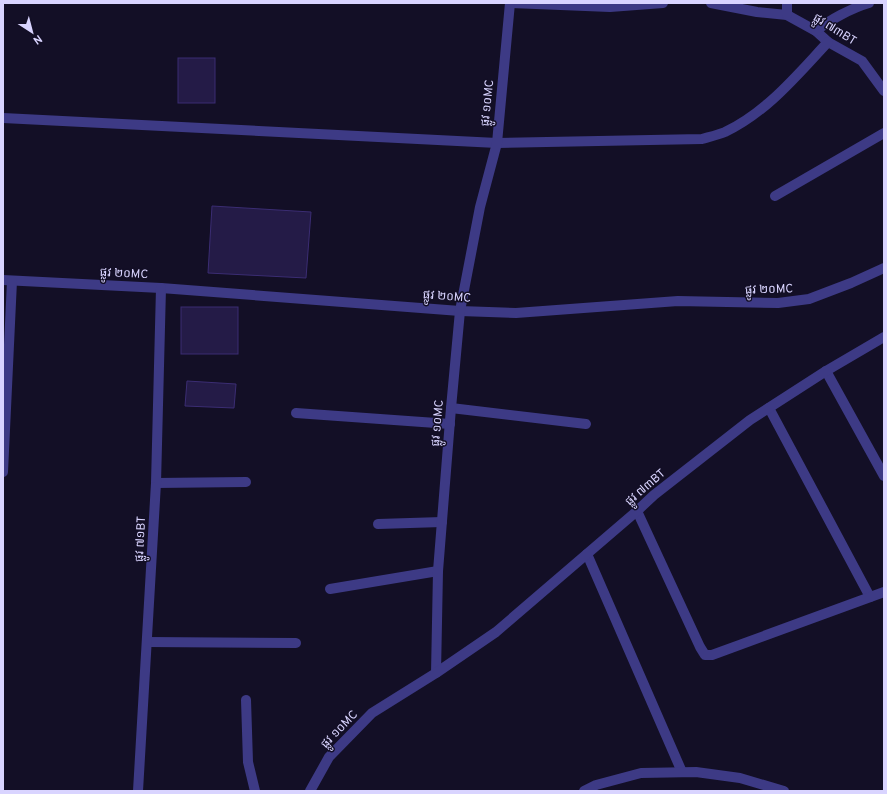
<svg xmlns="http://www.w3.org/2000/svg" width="887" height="794" viewBox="0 0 887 794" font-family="Overpass,'Noto Sans Khmer',sans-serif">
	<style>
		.building { fill: #241b47; stroke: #3b2d73 }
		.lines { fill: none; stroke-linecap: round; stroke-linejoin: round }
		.minor { stroke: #3d3a85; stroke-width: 10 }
		.labels { text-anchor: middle; stroke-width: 3; stroke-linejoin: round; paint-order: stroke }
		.street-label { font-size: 12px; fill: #d9d4ff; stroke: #130f26 }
	</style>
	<rect width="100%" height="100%" fill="#130f26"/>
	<g class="building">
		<rect x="178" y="58" width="37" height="45"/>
		<polygon points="212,206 311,212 306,278 208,273"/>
		<rect x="181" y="307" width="57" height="47"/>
		<polygon points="187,381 236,384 234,408 185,406"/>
	</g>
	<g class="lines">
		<g class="minor">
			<polyline points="511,3 610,7 663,3"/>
			<polyline points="711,3 757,12 787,15 816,31 828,42 862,61 884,91"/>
			<polyline points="787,3 787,15"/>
			<path d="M 816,31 C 829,20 852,8 869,3"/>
			<path d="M 3,118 L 497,143 L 702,139 C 709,137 718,135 725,132 C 767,112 797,75 828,42"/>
			<polyline points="775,196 884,133"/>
			<polyline points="3,280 161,288 460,311 516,313 678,301 778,303 809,299 851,283 884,268"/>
			<polyline points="826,371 884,476"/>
			<polyline points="451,408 586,424"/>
			<polyline points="769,408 870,597"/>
			<polyline points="296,413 450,424"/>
			<polyline points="3,472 12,281"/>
			<polyline points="156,483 246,482"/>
			<polyline points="637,511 700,647 705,655 712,655 884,592"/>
			<polyline points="378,524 442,522"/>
			<polyline points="587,554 682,772"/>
			<polyline points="330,589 438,571"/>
			<polyline points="147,642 296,643"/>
			<polyline points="436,673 438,571 451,408 460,311 480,207 497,143 510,3"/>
			<polyline points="246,700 248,762 255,791"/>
			<polyline points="138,791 156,483 161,288"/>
			<polyline points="310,791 329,757 372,713 436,673 496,632 637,511 654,495 750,420 826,371 884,337"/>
			<polyline points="584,791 596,785 641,773 696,772 740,778 784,791"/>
		</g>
	</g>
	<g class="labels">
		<g class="street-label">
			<text transform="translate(835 29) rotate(32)" y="4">ផ្លូវ ៧៣BT</text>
			<text transform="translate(487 103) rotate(-84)" y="4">ផ្លូវ ១០MC</text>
			<text transform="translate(124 273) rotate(3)" y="4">ផ្លូវ ២០MC</text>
			<text transform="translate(769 289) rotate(-2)" y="4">ផ្លូវ ២០MC</text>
			<text transform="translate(447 296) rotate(4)" y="4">ផ្លូវ ២០MC</text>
			<text transform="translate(437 423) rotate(-85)" y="4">ផ្លូវ ១០MC</text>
			<text transform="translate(645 487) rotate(-41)" y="4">ផ្លូវ ៧៣BT</text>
			<text transform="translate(140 539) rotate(-87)" y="4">ផ្លូវ ៧១BT</text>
			<text transform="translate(339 729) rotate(-46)" y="4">ផ្លូវ ១០MC</text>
		</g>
	</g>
	<rect width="887" height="794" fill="none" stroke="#d9d4ff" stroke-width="8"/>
	<g transform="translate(32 32) rotate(144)" stroke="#130f26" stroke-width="3" paint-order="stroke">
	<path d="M0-3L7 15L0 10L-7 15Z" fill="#d9d4ff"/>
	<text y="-6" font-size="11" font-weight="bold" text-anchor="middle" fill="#d9d4ff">N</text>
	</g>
</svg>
